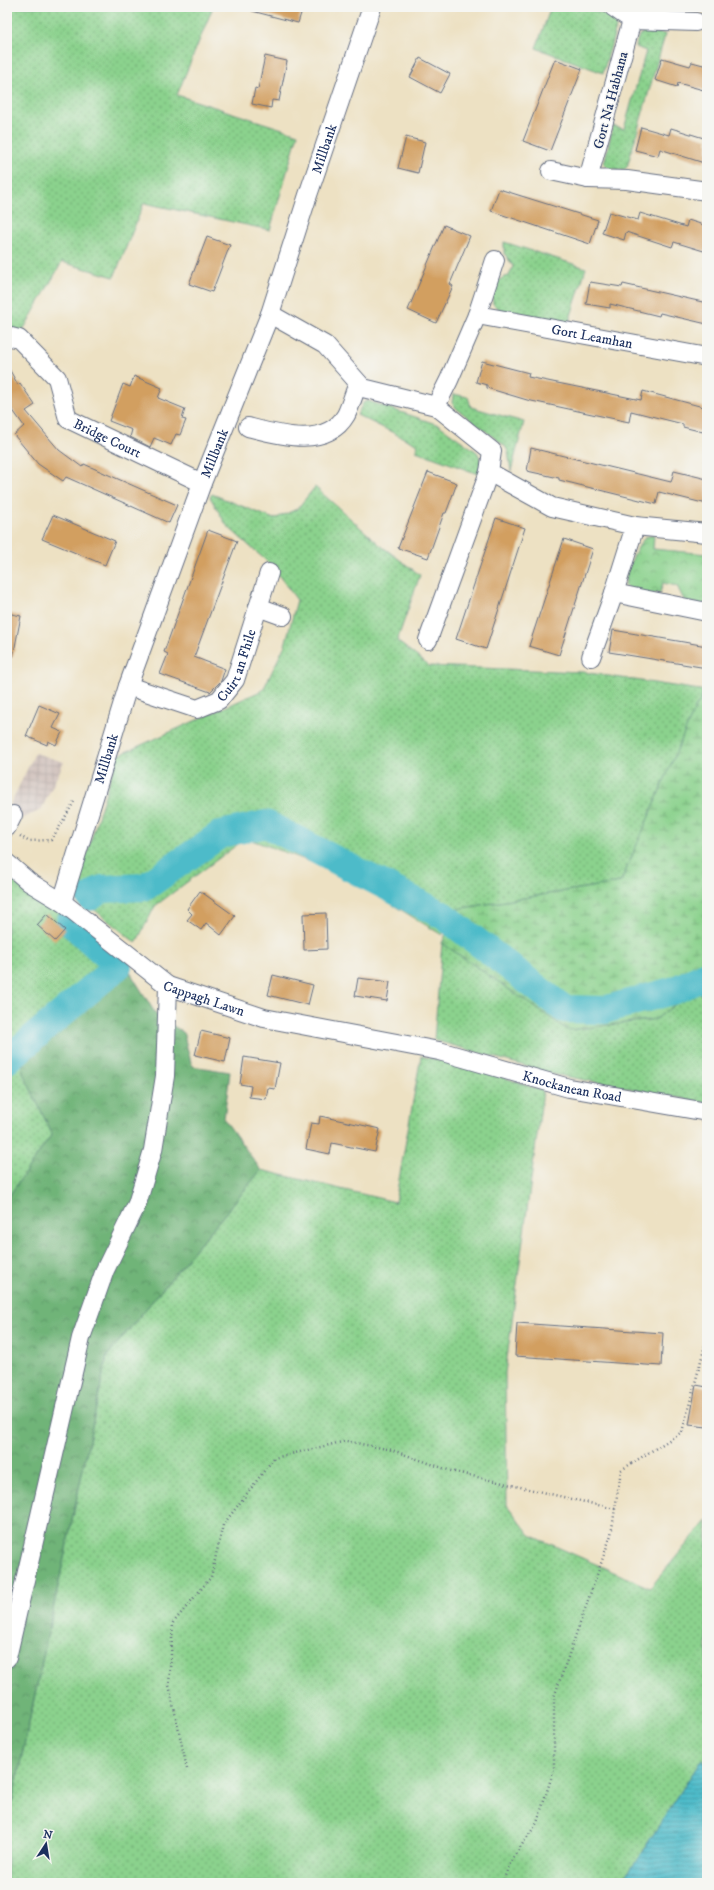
<svg xmlns="http://www.w3.org/2000/svg" width="714" height="1890" viewBox="0 0 714 1890" font-family="'IM FELL DW Pica',serif">
	<style>
		.industrial { fill: url(#industrial-grid) }
		.grass { fill: url(#grass-dots); stroke: #538076 }
		.forest { fill: url(#forest-crowns); stroke: #46726b }
		.wetland { fill: url(#wetland-marsh); stroke: #538076 }
		.park { fill: url(#park-crowns); stroke: #538076 }
		.water { fill: url(#water-rules); stroke: #347594 }
		.lines { fill: none; stroke-linecap: round; stroke-linejoin: round }
		.river { stroke: #4ebbc9; stroke-width: 28 }
		.building { fill: #d29f61 }
		.minor-casing { stroke: #646d81; stroke-width: 20 }
		.path { stroke: #646d81; stroke-width: 2.5; stroke-dasharray: 1 3; stroke-linecap: butt }
		.minor { stroke: #fff; stroke-width: 18 }
		.labels { text-anchor: middle; stroke-width: 3; stroke-linejoin: round; paint-order: stroke }
		.street-label { font-size: 14px; fill: #1b2f5e; stroke: #f6f6f2 }
	</style>
	<defs>
		<pattern id="industrial-grid" width="8" height="8" patternUnits="userSpaceOnUse"><rect width="8" height="8" fill="#cfc0ba"/><path d="M0 4h8M4 0v8" fill="none" stroke="#b1a5a2"/></pattern>
		<pattern id="grass-dots" width="8" height="8" patternUnits="userSpaceOnUse"><rect width="8" height="8" fill="#8bd28d"/><path d="M2 2h.1M6 6h.1" fill="none" stroke="#71ab76" stroke-width="1.8" stroke-linecap="round"/></pattern>
		<pattern id="forest-crowns" width="20" height="18" patternUnits="userSpaceOnUse"><rect width="20" height="18" fill="#70b478"/><path d="M2 6a3 3 0 1 1 6 0M12 15a3 3 0 1 1 6 0" fill="none" stroke="#5b9366"/></pattern>
		<pattern id="wetland-marsh" width="20" height="14" patternUnits="userSpaceOnUse"><rect width="20" height="14" fill="#8bd28d"/><path d="M1 5h8M5 5V1M11 12h8M15 12V8" fill="none" stroke="#71ab76"/></pattern>
		<pattern id="park-crowns" width="20" height="18" patternUnits="userSpaceOnUse"><rect width="20" height="18" fill="#8bd28d"/><path d="M2 6a3 3 0 1 1 6 0M12 15a3 3 0 1 1 6 0" fill="none" stroke="#71ab76"/></pattern>
		<pattern id="water-rules" width="6" height="5" patternUnits="userSpaceOnUse"><rect width="6" height="5" fill="#4ebbc9"/><path d="M0 2.5h6" fill="none" stroke="#4098a6"/></pattern>
	</defs>
	<rect width="100%" height="100%" fill="#f6f6f2"/>
	<filter id="ink" filterUnits="userSpaceOnUse"><feTurbulence type="fractalNoise" baseFrequency=".025" numOctaves="2"/><feDisplacementMap in="SourceGraphic" scale="8" xChannelSelector="R" yChannelSelector="G"/><feConvolveMatrix kernelMatrix="1 2 1 2 8 2 1 2 1" color-interpolation-filters="sRGB"/></filter>
	<filter id="wash" filterUnits="userSpaceOnUse"><feTurbulence type="fractalNoise" baseFrequency=".012" numOctaves="4" result="noise"/><feDisplacementMap in="SourceGraphic" scale="16" xChannelSelector="R" yChannelSelector="G"/><feGaussianBlur stdDeviation="0.9" result="paint"/><feColorMatrix in="noise" values="0 0 0 0 0 0 0 0 0 0 0 0 0 0 0 0 0 1.4 0 .05"/><feComposite in="paint" operator="in"/></filter>
	<g filter="url(#wash)">
		<rect width="100%" height="100%" fill="#ede1c3"/>
		<polygon class="industrial" points="35,753 64,762 41,810 21,819 7,811"/>
		<g class="grass">
			<polygon points="7,7 213,7 177,95 298,134 270,230 144,203 114,277 62,262 22,332 7,326"/>
			<path d="M 551,7 C 572,7 596,7 614,20 L 616,28 L 603,73 L 536,48 Z"/>
			<polygon points="634,7 688,7 681,13 669,15"/>
			<path d="M 647,31 L 665,34 L 664,39 L 627,167 L 623,170 L 608,168 L 604,164 L 613,126 L 624,129 L 646,51 L 636,47 C 637,39 638,34 647,31 Z"/>
			<path d="M 504,242 L 586,268 L 569,322 L 498,309 L 493,304 C 491,289 494,279 509,276 L 513,266 L 504,253 Z"/>
			<polygon points="453,394 468,397 471,407 524,422 511,471 508,451 505,446 457,409 452,403"/>
			<path d="M 368,401 L 439,425 L 477,452 C 482,460 481,465 478,474 L 416,451 L 418,445 L 357,415 L 363,403 Z"/>
			<polygon points="315,487 380,545 420,575 397,641 429,666 583,672 706,691 695,709 621,882 457,909 442,935 341,873 246,838 155,906 136,943 81,899 77,885 117,756 263,690 285,645 297,600 271,565 227,526 210,497 212,494 274,519 297,509"/>
			<polygon points="7,875 17,884 78,920 128,969 23,1061 24,1073 52,1134 7,1199"/>
			<polygon points="442,943 568,1030 656,1019 695,989 707,999 707,1103 553,1074 434,1040"/>
			<polygon points="421,1056 488,1072 543,1091 505,1373 507,1505 530,1535 650,1588 707,1520 707,1771 702,1759 622,1883 7,1883 7,1826 107,1356 261,1170 395,1202"/>
		</g>
		<polygon class="forest" points="128,969 157,1016 183,1032 192,1066 230,1072 224,1119 261,1170 107,1356 7,1826 7,1199 52,1134 23,1073 23,1061"/>
		<polygon class="wetland" points="707,690 707,999 695,989 656,1019 568,1030 442,943 457,909 621,882 695,708"/>
		<path class="park" d="M 654,535 L 653,549 L 707,554 L 707,605 L 685,602 L 677,586 L 663,583 L 660,593 L 651,594 L 631,592 L 625,585 C 626,568 635,551 645,537 Z"/>
		<polygon class="water" points="702,1759 707,1771 707,1883 622,1883"/>
		<g class="lines">
			<g class="river">
				<polyline points="90,897 102,889 145,887 221,834 266,824 444,916 564,1009 604,1010 675,990 707,975"/>
				<polyline points="7,1060 118,966 70,922"/>
			</g>
		</g>
		<g id="blocks">
			<g class="building">
				<polygon points="252,7 303,7 298,23 252,11"/>
				<polygon points="265,56 287,61 279,101 272,100 271,108 252,104 255,88 258,89"/>
				<polygon points="420,58 450,74 440,93 410,77"/>
				<polygon points="662,58 690,66 692,62 707,66 707,91 678,83 677,87 655,80"/>
				<polygon points="555,59 582,69 550,151 523,141"/>
				<polygon points="641,127 669,135 671,128 707,139 707,155 704,163 660,149 658,156 635,150"/>
				<polygon points="406,137 425,142 418,173 398,168"/>
				<polygon points="499,189 598,220 590,244 491,211"/>
				<polygon points="609,212 638,220 640,213 686,227 688,220 707,226 707,252 674,242 672,247 626,232 624,240 602,233"/>
				<polygon points="444,225 470,236 450,284 453,286 436,323 408,310"/>
				<polygon points="207,237 230,245 212,292 189,284"/>
				<polygon points="590,282 622,287 623,284 707,303 707,324 660,313 659,316 610,304 610,308 586,304"/>
				<polygon points="482,361 529,373 528,377 582,388 641,400 643,391 707,408 707,433 683,427 683,424 631,411 629,422 527,400 487,388 487,385 476,382"/>
				<polygon points="7,365 18,385 20,383 35,405 26,411 59,450 82,467 84,464 177,505 169,523 66,477 63,481 38,464 14,435 24,426 7,402"/>
				<polygon points="134,376 162,388 158,398 185,409 182,419 186,420 180,435 176,434 171,445 154,438 150,447 130,437 132,430 109,421 123,384 130,387"/>
				<polygon points="531,448 671,482 674,471 707,479 707,504 659,492 656,504 559,480 559,478 527,471"/>
				<polygon points="428,472 457,483 446,513 444,513 428,558 398,548"/>
				<polygon points="53,515 115,541 105,565 42,539"/>
				<polygon points="496,518 525,528 486,649 456,639"/>
				<polygon points="208,530 237,541 194,657 225,669 221,681 210,692 160,674 168,654 164,652"/>
				<polygon points="564,539 593,549 559,655 529,646"/>
				<polygon points="7,613 21,616 13,657 7,656"/>
				<polygon points="613,630 707,646 707,668 609,652"/>
				<polygon points="39,705 60,714 53,728 62,732 56,745 48,741 47,745 26,736"/>
				<polygon points="200,891 235,916 221,935 206,923 201,930 187,920 192,914 187,909"/>
				<polygon points="326,913 327,949 304,950 303,914"/>
				<polygon points="47,914 65,930 55,941 37,925"/>
				<polygon points="273,975 313,985 308,1005 268,995"/>
				<polygon points="358,978 390,982 387,1001 355,996"/>
				<polygon points="201,1031 230,1038 225,1062 195,1055"/>
				<polygon points="244,1057 280,1063 275,1089 268,1088 266,1099 249,1097 251,1086 240,1084"/>
				<polygon points="320,1116 380,1129 375,1152 332,1143 330,1154 306,1149 311,1123 319,1124"/>
				<polygon points="517,1323 663,1333 661,1366 515,1356"/>
				<polygon points="696,1385 707,1387 707,1427 689,1425"/>
			</g>
		</g>
	</g>
	<g filter="url(#ink)">
		<use href="#blocks" fill-opacity="0" stroke="#646d81" stroke-width="1"/>
		<g class="lines">
			<g class="minor-casing">
				<g id="minor">
					<polyline points="613,7 632,20 588,179 627,180 707,191"/>
					<polyline points="632,20 696,22"/>
					<polyline points="551,171 588,179"/>
					<path id="s1" d="M 495,260 L 477,315 L 707,357"/>
					<polyline points="270,314 325,345 363,388 436,406 492,451 489,472 552,507 635,526 707,533"/>
					<path id="s2" d="M 7,336 L 19,339 L 57,378 L 68,419 L 202,483"/>
					<polyline points="436,406 449,380 477,315"/>
					<path d="M 248,427 C 279,435 326,449 346,415 C 351,405 354,393 358,383"/>
					<polyline points="635,526 614,593 707,612"/>
					<polyline points="258,607 283,616"/>
					<polyline points="428,640 489,472"/>
					<polyline points="591,657 614,593"/>
					<path id="s3" d="M 128,686 L 197,709 L 219,700 L 235,680 L 269,573"/>
					<polyline points="7,827 13,815"/>
					<path id="s4" d="M 7,863 L 29,882 L 62,902 L 168,986 L 264,1018 L 439,1051 L 569,1088 L 707,1112"/>
					<path id="s5" d="M 62,902 L 128,686 L 202,483 L 270,314 L 308,195 L 372,7"/>
					<polyline points="7,1658 81,1338 105,1270 137,1204 153,1150 165,1076 168,986"/>
				</g>
			</g>
			<g class="path">
				<polyline points="20,836 28,841 51,840 60,826 75,800"/>
				<polyline points="187,1769 169,1685 173,1623 211,1577 223,1525 274,1458 346,1441 392,1450 451,1471 615,1509"/>
				<polyline points="502,1883 512,1859 537,1823 554,1769 554,1697 611,1535 621,1470 682,1432 707,1338"/>
			</g>
			<use href="#minor" class="minor"/>
		</g>
	</g>
	<g class="labels">
		<g class="street-label">
			<text transform="translate(610 100) rotate(-75)" y="5">Gort Na Habhana</text>
			<text dy="5" stroke="none"><textPath href="#s5" startOffset="798">Millbank</textPath></text>
			<text dy="5" stroke="none"><textPath href="#s1" startOffset="175">Gort Leamhan</textPath></text>
			<text dy="5" stroke="none"><textPath href="#s2" startOffset="153">Bridge Court</textPath></text>
			<text dy="5" stroke="none"><textPath href="#s5" startOffset="474">Millbank</textPath></text>
			<text dy="5" stroke="none"><textPath href="#s3" startOffset="136">Cuirt an Fhile</textPath></text>
			<text dy="5" stroke="none"><textPath href="#s5" startOffset="150">Millbank</textPath></text>
			<text dy="5" stroke="none"><textPath href="#s4" startOffset="241">Cappagh Lawn</textPath></text>
			<text dy="5" stroke="none"><textPath href="#s4" startOffset="620">Knockanean Road</textPath></text>
		</g>
	</g>
	<rect width="714" height="1890" fill="none" stroke="#f6f6f2" stroke-width="24"/>
	<g transform="translate(46 1844) rotate(12)" stroke="#f6f6f2" stroke-width="3" paint-order="stroke">
	<path d="M0-3L7 15L0 10L-7 15Z" fill="#1b2f5e"/>
	<text y="-6" font-size="11" font-weight="bold" text-anchor="middle" fill="#1b2f5e">N</text>
	</g>
</svg>
